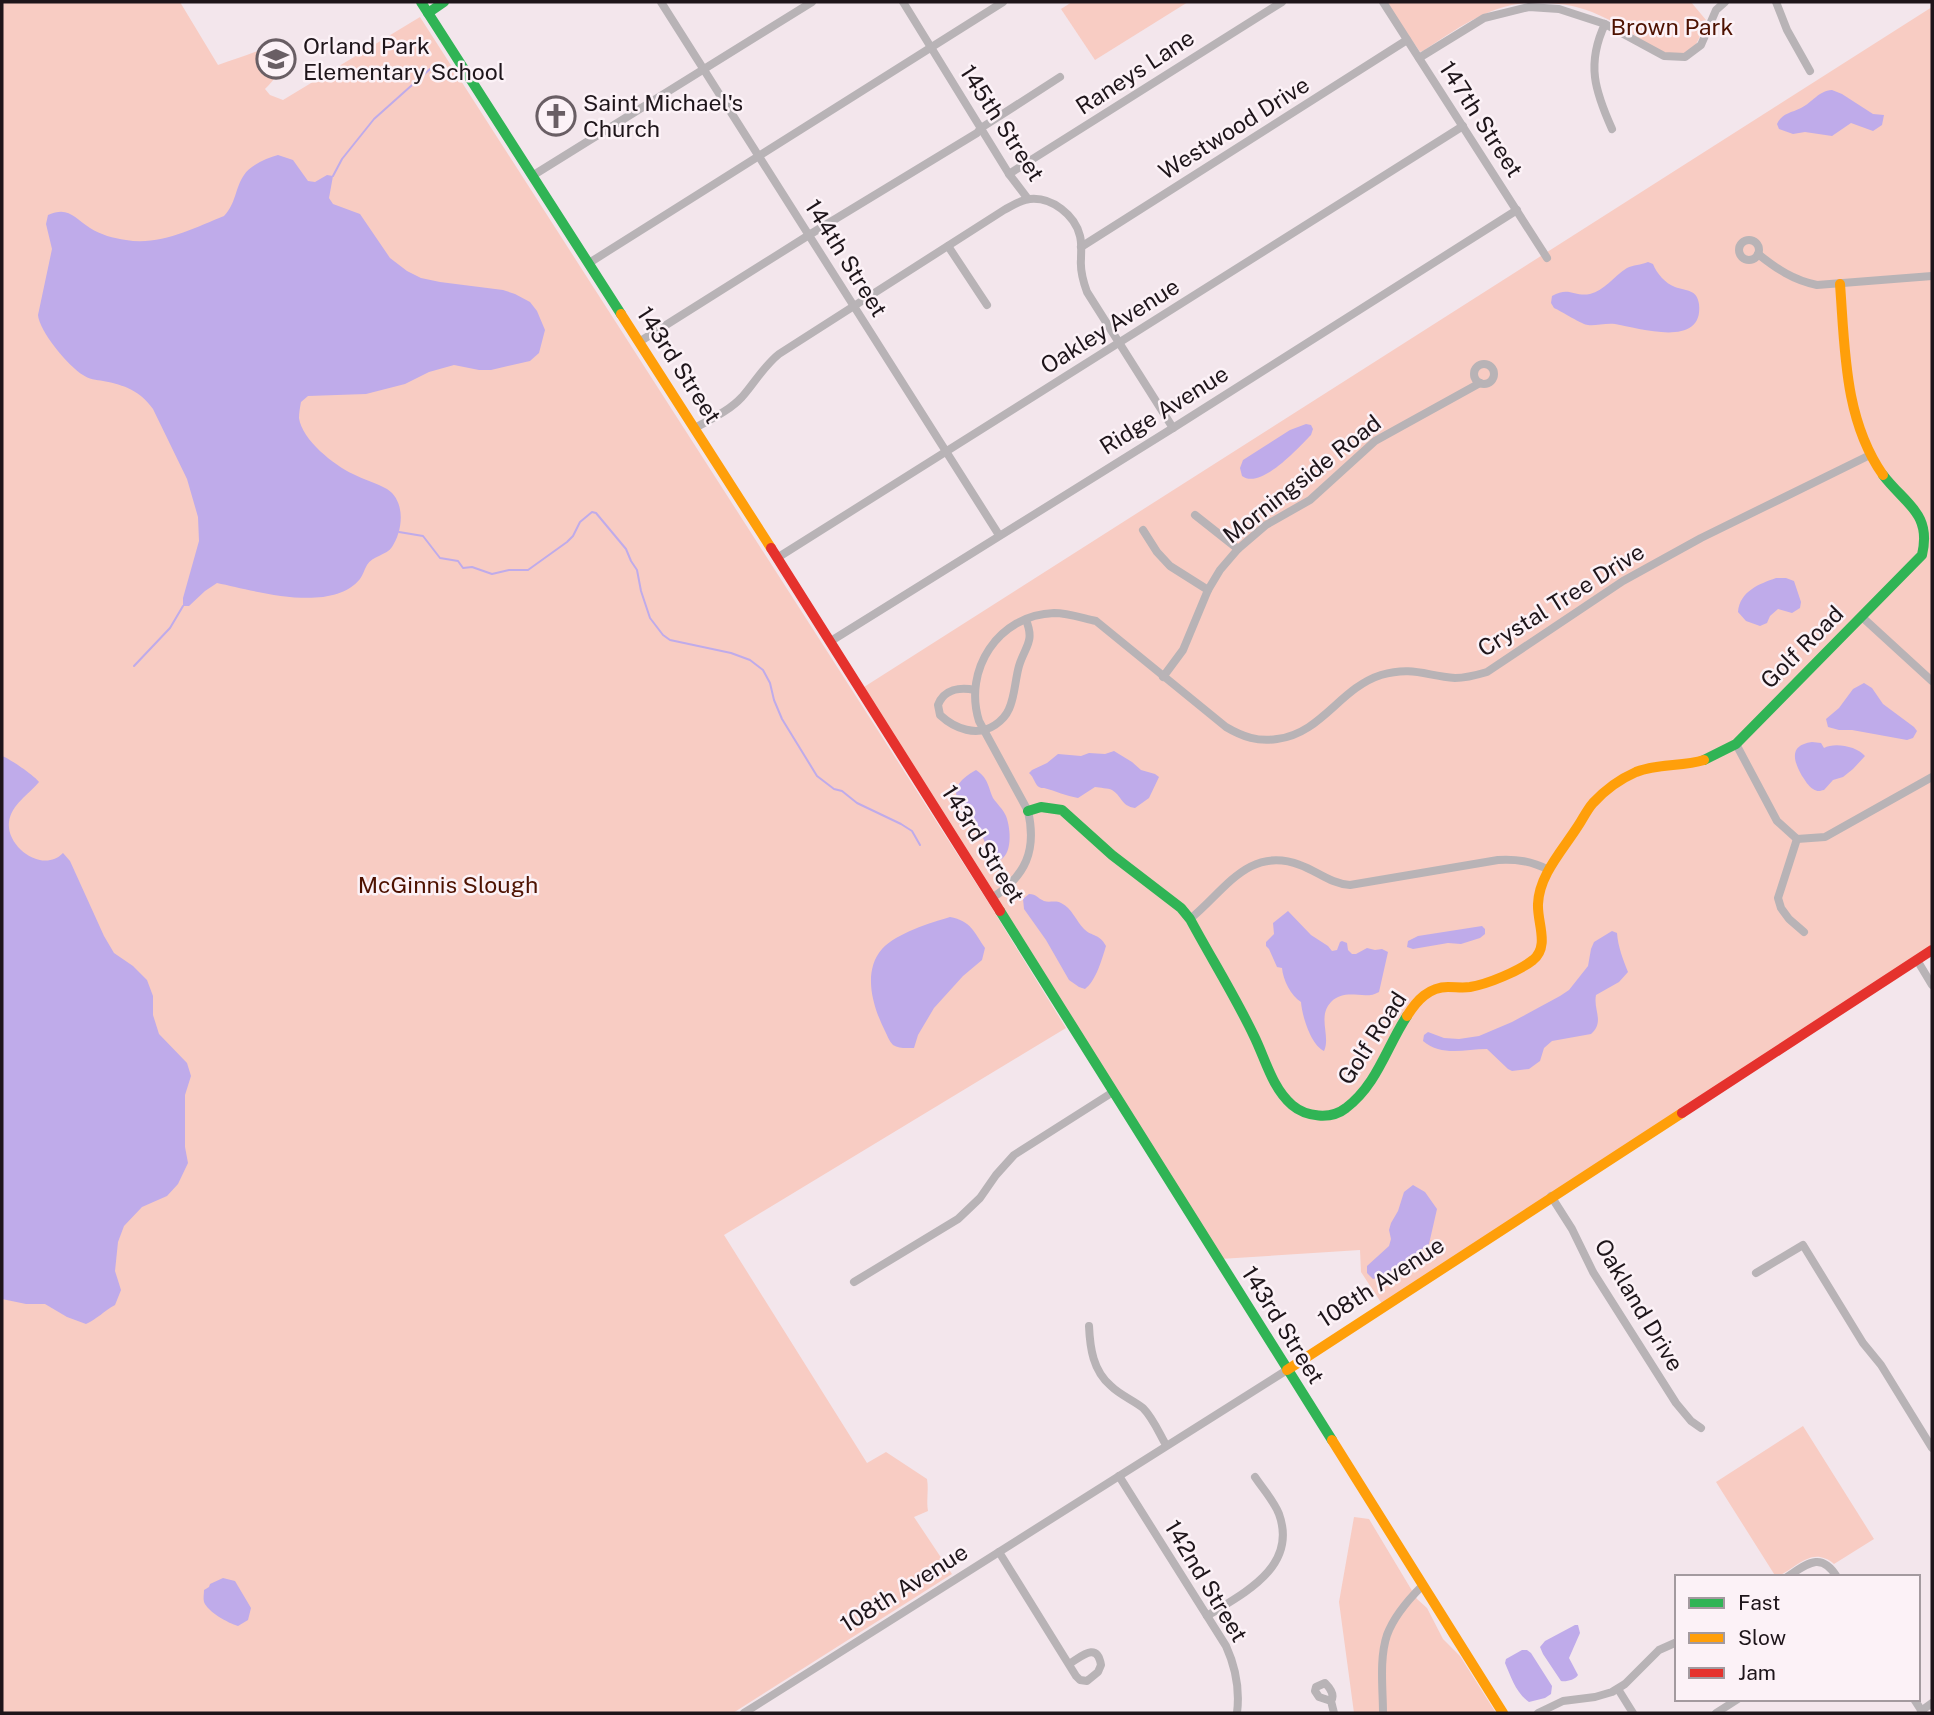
<svg xmlns="http://www.w3.org/2000/svg" width="1934" height="1715" viewBox="0 0 1934 1715" font-family="'Public Sans',sans-serif">
	<style>
		.green { fill: #f8ccc3 }
		.water { fill: #bfabea }
		.lines { fill: none; stroke-linecap: round; stroke-linejoin: round }
		.stream { stroke: #bfabea; stroke-width: 2 }
		.street { stroke: #b8b3b6; stroke-width: 8 }
		.fast { stroke: #30b455; stroke-width: 10 }
		.slow { stroke: #ff9f0a; stroke-width: 10 }
		.jam { stroke: #e5322d; stroke-width: 10 }
		.labels { text-anchor: middle; stroke-width: 5; stroke-linejoin: round; paint-order: stroke }
		.park-label { font-size: 23px; fill: #4e1201; stroke: #fcf2f7 }
		.poi-label { font-size: 23px; fill: #1e151a; stroke: #fcf2f7; text-anchor: start }
		.street-label { font-size: 23px; fill: #1e151a; stroke: #fcf2f7 }
	</style>
	<rect width="100%" height="100%" fill="#f3e6ec"/>
	<g class="green">
		<path d="M 2,2 L 180,2 L 218,65 C 234,59 250,55 264,48 C 284,63 282,73 265,89 L 270,95 L 283,100 L 420,17 L 988,902 L 1066,1028 L 724,1235 L 867,1463 L 886,1452 L 927,1479 C 929,1490 926,1500 928,1511 L 914,1517 L 952,1574 L 733,1713 L 2,1713 Z"/>
		<polygon points="1072,2 1188,2 1095,60 1061,9"/>
		<path d="M 1386,2 L 1691,2 L 1706,20 C 1701,31 1698,51 1683,54 C 1661,58 1642,40 1625,29 C 1615,22 1603,17 1592,12 C 1572,4 1549,2 1528,3 C 1488,5 1456,30 1423,51 L 1420,52 Z"/>
		<polygon points="1932,7 1932,950 1382,1304 1361,1272 1360,1250 1220,1259 864,687"/>
		<path d="M 1803,1426 L 1874,1539 L 1834,1564 C 1811,1545 1797,1569 1776,1577 L 1716,1482 Z"/>
		<polygon points="1354,1517 1369,1519 1417,1599 1427,1608 1443,1639 1460,1656 1496,1713 1354,1713 1339,1602"/>
	</g>
	<g class="water">
		<path d="M 1832,90 L 1842,94 L 1873,114 L 1884,115 L 1882,125 L 1873,131 L 1851,123 L 1832,136 L 1805,132 L 1793,134 L 1779,129 L 1777,124 C 1782,113 1791,113 1801,108 C 1813,102 1818,91 1832,90 Z"/>
		<path d="M 278,155 L 293,160 L 308,181 L 315,182 L 327,175 L 333,176 L 329,198 L 333,204 L 360,214 L 390,258 L 407,271 L 421,278 L 440,282 L 503,290 L 515,294 L 530,302 L 537,311 L 545,330 L 539,353 L 530,361 L 491,370 L 479,370 L 454,365 L 429,372 L 405,384 L 366,394 L 308,396 L 301,402 C 300,407 299,413 299,418 C 302,440 334,465 353,474 C 364,480 377,483 387,489 C 406,501 403,531 392,547 C 387,555 372,556 367,565 C 364,570 363,575 360,579 C 331,614 256,591 217,583 L 205,591 L 189,606 L 183,606 L 183,598 L 199,541 L 198,517 L 187,479 L 153,409 C 140,391 125,385 103,381 C 97,380 88,379 83,375 C 69,367 39,331 38,315 L 52,249 L 46,224 L 48,215 C 69,206 74,218 90,228 C 101,235 113,238 126,240 C 160,246 194,228 224,216 C 236,204 235,188 244,175 C 250,165 267,158 278,155 Z"/>
		<path d="M 1648,262 L 1653,264 C 1657,274 1665,283 1675,287 C 1686,291 1697,289 1699,304 C 1704,349 1639,328 1615,324 C 1605,323 1595,326 1588,325 C 1583,325 1561,311 1554,308 L 1551,303 L 1552,296 C 1569,286 1574,297 1590,294 C 1604,291 1614,276 1627,268 C 1633,265 1641,265 1648,262 Z"/>
		<path d="M 1306,424 L 1311,425 L 1313,429 L 1311,435 C 1298,448 1261,490 1242,476 L 1240,468 L 1243,460 L 1290,430 Z"/>
		<path d="M 1776,578 L 1786,578 L 1794,581 L 1801,602 L 1800,608 L 1792,613 L 1778,609 L 1770,616 L 1767,623 L 1760,626 L 1746,621 L 1738,612 C 1740,591 1759,584 1776,578 Z"/>
		<polygon points="1864,683 1872,688 1883,704 1914,727 1917,731 1913,738 1907,740 1852,730 1839,730 1828,727 1826,719 1839,708 1853,689"/>
		<path d="M 1812,742 L 1821,743 L 1824,748 C 1834,742 1857,746 1865,756 L 1853,769 L 1843,777 L 1833,780 L 1824,790 C 1819,791 1818,792 1813,789 C 1808,786 1805,780 1802,776 C 1793,760 1789,745 1812,742 Z"/>
		<path d="M 1114,751 L 1132,762 L 1141,770 L 1155,774 L 1159,777 L 1149,798 L 1135,808 C 1121,806 1122,796 1112,790 C 1108,788 1100,788 1095,787 L 1078,798 C 1066,796 1056,791 1044,788 C 1043,788 1040,788 1039,787 C 1035,785 1034,777 1029,773 L 1032,770 L 1047,763 L 1058,754 L 1081,756 L 1089,753 L 1105,754 Z"/>
		<path d="M 2,756 C 9,758 36,777 39,782 C 29,794 11,805 9,822 C 6,847 43,874 63,853 L 70,861 L 104,936 L 114,953 L 133,966 L 147,980 L 153,996 L 153,1015 L 159,1034 L 187,1063 L 191,1076 L 185,1095 L 185,1147 L 188,1163 L 178,1184 L 167,1196 L 142,1207 L 124,1226 L 118,1242 L 115,1271 L 121,1290 L 115,1305 C 104,1311 97,1319 86,1324 L 67,1317 L 45,1304 L 26,1304 L 2,1299 Z"/>
		<path d="M 976,770 C 988,778 988,786 993,798 C 997,804 1003,809 1006,816 C 1011,829 1013,856 998,861 C 988,853 986,843 980,832 C 965,806 937,792 976,770 Z"/>
		<path d="M 1029,894 C 1037,894 1037,898 1044,901 C 1049,903 1056,900 1061,903 C 1072,908 1076,921 1084,929 C 1092,937 1099,933 1106,946 C 1102,959 1096,981 1085,989 L 1079,987 L 1069,980 L 1046,940 L 1024,909 L 1023,899 Z"/>
		<path d="M 1288,911 L 1311,935 L 1328,946 L 1332,951 L 1337,950 L 1340,942 L 1342,941 L 1347,943 L 1348,950 L 1352,954 L 1356,954 L 1367,948 L 1375,950 L 1382,949 L 1388,952 L 1379,992 C 1365,1001 1346,987 1331,1002 C 1317,1017 1331,1036 1324,1051 C 1311,1045 1302,1016 1301,1002 C 1291,996 1283,980 1282,968 L 1277,967 L 1269,949 L 1266,946 L 1266,942 L 1274,934 L 1273,923 Z"/>
		<path d="M 950,917 C 971,921 974,932 985,948 L 982,960 L 963,976 L 934,1008 L 918,1035 L 914,1048 C 907,1048 899,1049 893,1045 C 889,1041 887,1035 885,1031 C 873,1007 862,972 882,949 C 897,933 930,923 950,917 Z"/>
		<polygon points="1482,926 1485,929 1485,934 1480,938 1461,944 1448,943 1413,949 1407,947 1408,941 1418,936"/>
		<path d="M 1612,931 L 1617,933 C 1618,947 1623,959 1628,972 L 1619,982 L 1596,995 C 1593,1010 1605,1022 1591,1034 L 1552,1041 L 1544,1048 L 1540,1061 L 1529,1069 L 1512,1071 L 1508,1069 L 1487,1049 C 1465,1049 1442,1057 1423,1041 L 1424,1035 L 1428,1032 L 1444,1038 L 1459,1039 L 1479,1036 L 1512,1022 L 1560,996 L 1569,990 L 1588,966 L 1591,949 L 1594,942 Z"/>
		<polygon points="1413,1185 1425,1192 1437,1209 1429,1244 1386,1275 1373,1279 1367,1273 1367,1266 1389,1246 1391,1239 1389,1230 1391,1223 1398,1211 1404,1192"/>
		<path d="M 223,1578 L 235,1581 L 251,1608 L 248,1620 L 238,1626 C 228,1623 208,1612 204,1602 C 203,1598 204,1594 204,1590 L 209,1587 L 210,1584 Z"/>
		<path d="M 1575,1625 L 1578,1625 L 1580,1633 L 1569,1658 L 1578,1675 C 1575,1680 1566,1682 1561,1681 L 1543,1654 L 1540,1647 L 1545,1641 Z"/>
		<path d="M 1522,1650 L 1527,1650 L 1531,1653 L 1552,1686 L 1551,1694 L 1545,1698 L 1529,1702 C 1516,1693 1511,1677 1505,1663 L 1506,1659 Z"/>
	</g>
	<g class="lines">
		<g class="stream">
			<polyline points="333,176 342,159 374,119 430,69"/>
			<polyline points="399,532 423,536 440,558 458,561 463,568 472,567 492,574 509,570 528,570 567,542 573,536 580,522 592,512 596,513 626,549 631,561 637,570 641,591 650,618 663,635 670,640 731,653 750,660 763,670 770,683 774,700 782,719 817,776 834,789 842,791 857,803 901,824 912,831 920,845"/>
			<polyline points="134,666 170,628 183,606"/>
		</g>
		<g class="street">
			<path d="M 661,2 C 773,180 885,358 999,535"/>
			<polyline points="903,2 1009,174 1028,199"/>
			<polyline points="1383,2 1547,258"/>
			<polyline points="1776,2 1787,30 1810,71"/>
			<path d="M 1605,24 C 1586,64 1595,91 1612,129"/>
			<polyline points="1419,58 1484,18 1529,7 1559,9 1605,24 1664,56 1685,57 1701,45 1716,10 1725,2"/>
			<polyline points="1009,174 1282,2"/>
			<polyline points="532,176 812,2"/>
			<circle cx="1749" cy="250" r="10"/>
			<polyline points="948,246 987,305"/>
			<polyline points="1081,247 1407,40"/>
			<path d="M 1758,254 C 1777,269 1793,280 1817,285 L 1932,276"/>
			<polyline points="589,263 1003,2"/>
			<polyline points="639,342 809,235 977,133 981,128 1060,77"/>
			<circle cx="1484" cy="374" r="10"/>
			<path d="M 695,428 C 711,419 729,411 742,397 C 755,382 764,366 779,354 L 1004,210 C 1012,206 1020,200 1030,199 C 1052,197 1075,215 1080,236 C 1082,244 1081,251 1081,259 C 1080,270 1083,281 1087,292 L 1173,428"/>
			<polyline points="1195,515 1238,549"/>
			<polyline points="1143,530 1157,552 1170,566 1208,590"/>
			<polyline points="777,558 1463,126"/>
			<polyline points="1862,617 1932,681"/>
			<polyline points="831,641 1173,428 1517,210"/>
			<polyline points="1163,677 1183,650 1208,590 1220,570 1238,549 1266,525 1310,500 1375,441 1480,383"/>
			<path d="M 975,690 C 960,687 944,689 938,705 L 940,715 C 955,729 977,737 995,725 C 1001,721 1006,716 1009,709 C 1015,696 1015,680 1019,666 C 1025,646 1035,642 1026,620"/>
			<polyline points="1736,744 1777,821 1797,839 1825,837 1932,777"/>
			<polyline points="1797,839 1778,898 1781,908 1789,919 1804,932"/>
			<path d="M 992,898 C 1026,876 1037,850 1028,811 L 979,721 C 963,670 998,615 1054,613 C 1068,613 1082,618 1096,621 L 1226,727 C 1243,737 1258,742 1277,739 C 1321,734 1340,688 1381,675 C 1413,666 1426,676 1455,678 C 1467,678 1477,675 1487,672 L 1623,581 L 1701,538 L 1870,455"/>
			<path d="M 1190,919 C 1224,892 1248,845 1300,865 C 1317,871 1331,884 1350,885 L 1498,860 C 1517,859 1531,861 1549,870"/>
			<polyline points="1917,960 1932,985"/>
			<polyline points="1551,1196 1572,1229 1593,1272 1676,1403 1691,1421 1701,1428"/>
			<polyline points="1756,1273 1803,1245 1863,1343 1881,1365 1932,1448"/>
			<polyline points="854,1282 958,1219 980,1198 996,1175 1014,1155 1113,1092"/>
			<path d="M 1089,1326 C 1090,1348 1093,1371 1111,1386 C 1120,1395 1133,1400 1143,1408 C 1153,1418 1159,1433 1166,1445"/>
			<path d="M 1119,1476 L 1226,1646 C 1236,1668 1240,1689 1237,1713"/>
			<path d="M 999,1552 L 1076,1676 L 1080,1680 L 1087,1681 L 1098,1672 L 1101,1665 C 1097,1641 1081,1657 1069,1664"/>
			<path d="M 1787,1577 C 1807,1564 1821,1551 1837,1577"/>
			<path d="M 1207,1616 C 1244,1593 1298,1567 1279,1514 C 1274,1501 1263,1489 1255,1477"/>
			<polyline points="1618,1689 1633,1713"/>
			<polyline points="1914,1699 1923,1713"/>
			<path d="M 1331,1701 L 1319,1697 L 1315,1691 L 1316,1687 L 1325,1683 C 1330,1688 1335,1695 1331,1701 L 1334,1713"/>
			<polyline points="1921,1711 1932,1703"/>
			<polyline points="744,1713 1287,1370"/>
			<path d="M 1383,1713 C 1383,1689 1379,1659 1387,1635 C 1394,1616 1408,1600 1422,1586"/>
			<polyline points="1538,1713 1563,1701 1595,1697 1612,1692 1625,1684 1659,1650 1677,1642"/>
			<polyline points="1716,1713 1738,1699"/>
		</g>
		<g class="fast">
			<polyline points="421,2 621,314"/>
			<polyline points="428,13 444,2"/>
			<path d="M 1704,760 L 1736,744 L 1922,555 C 1932,513 1905,504 1883,475"/>
			<path d="M 1028,811 L 1041,807 L 1062,810 L 1112,855 L 1181,908 L 1190,919 C 1211,958 1235,996 1254,1036 C 1265,1058 1272,1088 1292,1105 C 1306,1117 1331,1120 1346,1108 C 1377,1085 1387,1046 1407,1016"/>
			<polyline points="1000,911 1332,1440"/>
		</g>
		<g class="slow">
			<path d="M 1840,284 C 1845,349 1844,419 1883,475"/>
			<polyline points="621,314 771,548"/>
			<path d="M 1407,1016 C 1417,1000 1429,987 1448,987 C 1456,987 1463,988 1470,987 C 1488,984 1519,971 1533,960 C 1550,946 1537,923 1538,904 C 1539,876 1561,852 1576,829 C 1582,821 1586,811 1593,803 C 1605,790 1620,779 1636,772 C 1658,763 1682,767 1704,760"/>
			<polyline points="1287,1370 1682,1113"/>
			<polyline points="1332,1440 1503,1713"/>
		</g>
		<g class="jam">
			<polyline points="771,548 1000,911"/>
			<polyline points="1682,1113 1932,950"/>
		</g>
	</g>
	<defs>
		<g id="school-ring" transform="scale(2.0125)"><circle r="9.5" fill="#fcf2f7" stroke="#695e64" stroke-width="1.5"/><path d="M0-5L7-2L0 1L-7-2ZM-4 1L0 2.5L4 1V4Q0 6-4 4Z" fill="#695e64"/></g>
		<g id="church-ring" transform="scale(2.0125)"><circle r="9.5" fill="#fcf2f7" stroke="#695e64" stroke-width="1.5"/><path d="M-1.2-6h2.4v3.5h3.3v2.4h-3.3V6h-2.4V-.1h-3.3v-2.4h3.3Z" fill="#695e64"/></g>
	</defs>
	<g fill-rule="evenodd">
		<use href="#school-ring" x="276" y="59"/>
		<use href="#church-ring" x="556" y="116"/>
	</g>
	<g class="labels">
		<g class="park-label">
			<text x="1672" y="35">Brown Park</text>
			<text x="448" y="893">McGinnis Slough</text>
		</g>
		<g class="poi-label">
			<text x="303" y="54">Orland Park<tspan x="303" dy="26">Elementary School</tspan></text>
			<text x="583" y="111">Saint Michael's<tspan x="583" dy="26">Church</tspan></text>
		</g>
		<g class="street-label">
			<text transform="translate(1135 72) rotate(-33)" y="8">Raneys Lane</text>
			<text transform="translate(1481 119) rotate(57)" y="8">147th Street</text>
			<text transform="translate(1002 123) rotate(57)" y="8">145th Street</text>
			<text transform="translate(1234 128) rotate(-32)" y="8">Westwood Drive</text>
			<text transform="translate(846 258) rotate(58)" y="8">144th Street</text>
			<text transform="translate(1110 326) rotate(-32)" y="8">Oakley Avenue</text>
			<text transform="translate(679 365) rotate(57)" y="8">143rd Street</text>
			<text transform="translate(1164 410) rotate(-32)" y="8">Ridge Avenue</text>
			<text transform="translate(1302 479) rotate(-38)" y="8">Morningside Road</text>
			<text transform="translate(1561 600) rotate(-32)" y="8">Crystal Tree Drive</text>
			<text transform="translate(1802 647) rotate(-45)" y="8">Golf Road</text>
			<text transform="translate(983 844) rotate(58)" y="8">143rd Street</text>
			<text transform="translate(1372 1038) rotate(-57)" y="8">Golf Road</text>
			<text transform="translate(1381 1282) rotate(-33)" y="8">108th Avenue</text>
			<text transform="translate(1639 1305) rotate(59)" y="8">Oakland Drive</text>
			<text transform="translate(1283 1325) rotate(58)" y="8">143rd Street</text>
			<text transform="translate(1206 1581) rotate(59)" y="8">142nd Street</text>
			<text transform="translate(904 1588) rotate(-32)" y="8">108th Avenue</text>
		</g>
	</g>
	<rect width="1934" height="1715" fill="none" stroke="#1e151a" stroke-width="7"/>
	<rect x="1675" y="1575" width="245" height="126" fill="#fcf2f7" stroke="#a39a9f" stroke-width="2"/>
	<rect x="1689" y="1598" width="35" height="10" fill="#30b455" stroke="#a39a9f" stroke-width="2"/>
	<text x="1738" y="1610" font-size="21" fill="#1e151a">Fast</text>
	<rect x="1689" y="1633" width="35" height="10" fill="#ff9f0a" stroke="#a39a9f" stroke-width="2"/>
	<text x="1738" y="1645" font-size="21" fill="#1e151a">Slow</text>
	<rect x="1689" y="1668" width="35" height="10" fill="#e5322d" stroke="#a39a9f" stroke-width="2"/>
	<text x="1738" y="1680" font-size="21" fill="#1e151a">Jam</text>
</svg>
